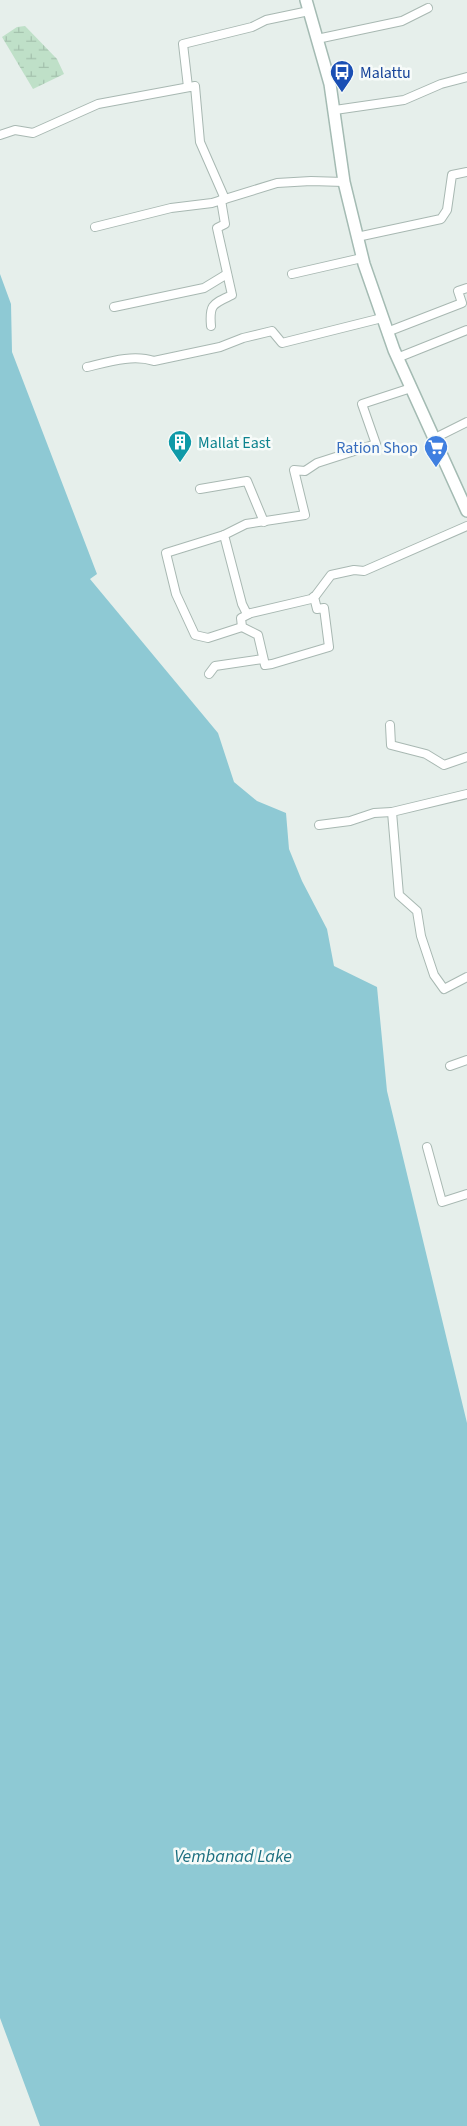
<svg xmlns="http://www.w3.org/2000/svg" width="467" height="2126" viewBox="0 0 467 2126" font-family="'Source Sans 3',sans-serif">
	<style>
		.wetland { fill: url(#wetland-marsh) }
		.water { fill: #8ec9d4 }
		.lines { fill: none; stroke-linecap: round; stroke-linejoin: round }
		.street-casing { stroke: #a8b8b2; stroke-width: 10 }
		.secondary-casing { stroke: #a4bbb3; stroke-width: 14 }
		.street { stroke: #fff; stroke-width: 8 }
		.secondary { stroke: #fff; stroke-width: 11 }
		.labels { text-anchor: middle; stroke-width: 5; stroke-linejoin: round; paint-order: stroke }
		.transit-label { font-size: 16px; fill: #164399; stroke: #f7fbf9; text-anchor: start }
		.culture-label { font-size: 16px; fill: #0d838f; stroke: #f7fbf9; text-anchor: start }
		.shop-label { font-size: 16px; fill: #366cbe; stroke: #f7fbf9; text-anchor: end }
		.water-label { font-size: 18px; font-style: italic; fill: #1c6f80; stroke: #f7fbf9 }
	</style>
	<defs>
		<pattern id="wetland-marsh" width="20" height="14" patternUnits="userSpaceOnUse" patternTransform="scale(1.25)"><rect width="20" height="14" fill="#bfe0c8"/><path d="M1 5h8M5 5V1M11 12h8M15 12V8" fill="none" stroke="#a4c1ad"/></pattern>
	</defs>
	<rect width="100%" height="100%" fill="#e6efeb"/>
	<polygon class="wetland" points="25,26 57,59 64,74 33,89 2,37 17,27"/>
	<polygon class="water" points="0,274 11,304 12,352 97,574 90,579 218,733 234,782 257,801 286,813 289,849 302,881 327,929 334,966 377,987 387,1091 467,1423 467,2126 40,2126 0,2018"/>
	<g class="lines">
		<g class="street-casing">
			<g id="street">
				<polyline points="317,39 402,21 428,8"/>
				<polyline points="188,87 183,44 252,27 266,20 309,11"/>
				<polyline points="335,110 404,100 441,84 467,77"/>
				<polyline points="0,135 15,130 33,133 98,104 195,86 200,142 225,199"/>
				<polyline points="95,227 171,208 212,203 277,183 311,181 344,182"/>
				<polyline points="357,237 441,219 447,210 452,175 467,172"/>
				<polyline points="292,274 362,258"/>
				<polyline points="114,307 204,288 227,274"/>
				<path d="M 211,326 C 209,304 213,304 232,295 L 217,228 L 225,224 L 221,200"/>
				<polyline points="387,332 462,303 458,291 467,288"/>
				<polyline points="397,358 467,330"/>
				<path d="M 87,367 C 108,362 133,354 154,361 L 220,347 L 243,338 L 272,331 L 282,343 L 382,318"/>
				<polyline points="411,388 362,404 376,444 317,463 305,471 294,470 305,515 246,524 224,535 242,604 247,614 311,599 316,595 331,575 354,570 364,571 467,526"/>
				<polyline points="435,438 467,422"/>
				<polyline points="200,489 247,481 264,522"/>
				<polyline points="224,535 166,553 176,594 195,635 208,638 242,627"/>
				<polyline points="249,614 241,618 242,627 258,635 265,665 272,664 329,647 324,608 317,609 314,597"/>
				<polyline points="209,674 215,666 263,659"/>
				<polyline points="390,725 391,745 426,754 444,765 467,757"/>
				<polyline points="467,794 392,812 399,895 417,911 421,936 434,975 444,989 467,977"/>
				<polyline points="319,825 350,821 374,813 392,812"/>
				<polyline points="450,1066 467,1060"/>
				<polyline points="427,1147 442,1202 467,1194"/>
			</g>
		</g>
		<g class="secondary-casing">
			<polyline id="secondary" points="306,0 330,84 344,182 364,264 394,350 467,511"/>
		</g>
		<use href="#street" class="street"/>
		<use href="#secondary" class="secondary"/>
	</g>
	<defs>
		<g id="bus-pin" transform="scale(1.25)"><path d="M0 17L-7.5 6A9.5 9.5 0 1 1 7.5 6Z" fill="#1a4fb4" stroke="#f7fbf9"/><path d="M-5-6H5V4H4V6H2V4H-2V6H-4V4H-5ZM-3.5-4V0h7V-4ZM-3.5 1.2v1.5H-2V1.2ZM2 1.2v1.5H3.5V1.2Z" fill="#fff"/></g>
		<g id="building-pin" transform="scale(1.25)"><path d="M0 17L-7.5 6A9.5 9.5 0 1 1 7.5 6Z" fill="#0f9aa8" stroke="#f7fbf9"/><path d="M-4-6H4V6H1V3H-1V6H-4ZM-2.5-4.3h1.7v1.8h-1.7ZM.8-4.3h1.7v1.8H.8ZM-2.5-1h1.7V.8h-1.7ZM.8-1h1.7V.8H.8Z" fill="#fff"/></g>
		<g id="supermarket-pin" transform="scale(1.25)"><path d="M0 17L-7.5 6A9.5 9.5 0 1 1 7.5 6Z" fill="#3f7fe0" stroke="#f7fbf9"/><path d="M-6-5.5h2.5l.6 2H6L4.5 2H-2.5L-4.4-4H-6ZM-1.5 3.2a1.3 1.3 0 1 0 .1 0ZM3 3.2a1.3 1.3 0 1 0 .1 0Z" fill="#fff"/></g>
	</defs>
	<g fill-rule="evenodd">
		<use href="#bus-pin" x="342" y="72"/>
		<use href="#building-pin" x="180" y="442"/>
		<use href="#supermarket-pin" x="436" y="447"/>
	</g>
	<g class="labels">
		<g class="transit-label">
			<text x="360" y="78">Malattu</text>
		</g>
		<g class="culture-label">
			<text x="198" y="448">Mallat East</text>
		</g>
		<g class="shop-label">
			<text x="418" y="453">Ration Shop</text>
		</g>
		<g class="water-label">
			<text x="233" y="1862">Vembanad Lake</text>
		</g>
	</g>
</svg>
